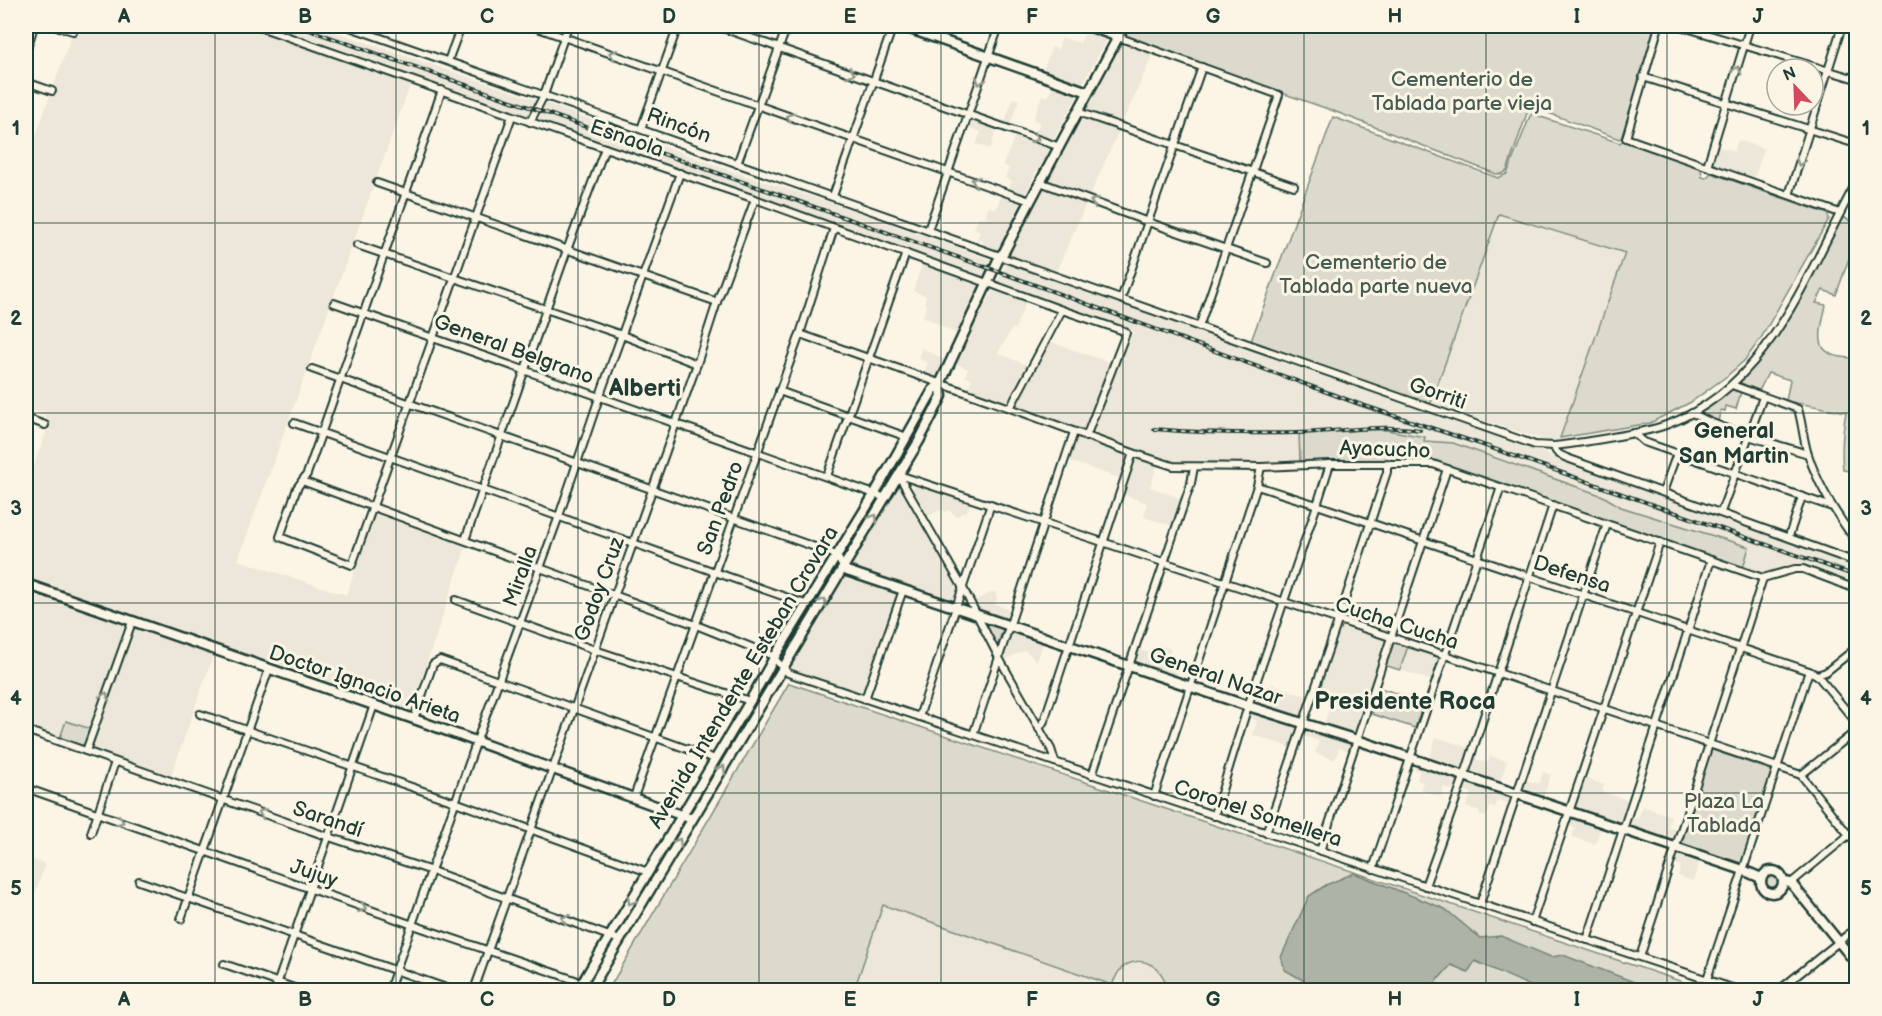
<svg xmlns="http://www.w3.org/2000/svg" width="1882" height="1016" viewBox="0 0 1882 1016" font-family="'Balsamiq Sans',sans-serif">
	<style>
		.built { fill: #ece7d8 }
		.green { fill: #dcdacc; stroke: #7e8c80; stroke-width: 1.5 }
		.water { fill: #aeb3a7; stroke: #758479; stroke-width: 1.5 }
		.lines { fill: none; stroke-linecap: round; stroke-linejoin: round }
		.street-casing { stroke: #1f3d34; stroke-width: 10 }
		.secondary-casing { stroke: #1f3d34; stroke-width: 13 }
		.street { stroke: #fcf5e5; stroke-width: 6 }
		.secondary { stroke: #fcf5e5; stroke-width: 8 }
		.rail-casing { stroke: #1f3d34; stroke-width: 4 }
		.rail { stroke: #fcf5e5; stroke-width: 1.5; stroke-dasharray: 4.5; stroke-linecap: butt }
		.oneway { stroke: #8e998c }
		.grid { fill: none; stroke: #1f3d34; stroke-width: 1.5; stroke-opacity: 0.55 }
		.labels { text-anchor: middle; stroke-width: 6; stroke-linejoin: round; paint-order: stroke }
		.park-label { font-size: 21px; fill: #455c52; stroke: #fcf5e5 }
		.street-label { font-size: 21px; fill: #1f3d34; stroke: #fcf5e5 }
		.neighbourhood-label { font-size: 22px; font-weight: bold; fill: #1f3d34; stroke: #fcf5e5 }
		.quarter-label { font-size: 24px; font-weight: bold; fill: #1f3d34; stroke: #fcf5e5 }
		.neatline { fill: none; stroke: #1f3d34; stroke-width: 2 }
		.grid-label { font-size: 20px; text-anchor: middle; font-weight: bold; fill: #1f3d34 }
	</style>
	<rect width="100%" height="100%" fill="#fcf5e5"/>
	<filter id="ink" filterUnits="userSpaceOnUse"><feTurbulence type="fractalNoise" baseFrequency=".0167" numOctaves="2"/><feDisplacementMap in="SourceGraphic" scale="12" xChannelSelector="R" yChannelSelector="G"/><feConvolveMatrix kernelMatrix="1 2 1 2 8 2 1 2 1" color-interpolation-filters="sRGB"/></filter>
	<g filter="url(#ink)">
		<g class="built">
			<polygon points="75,26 247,26 411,83 238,560 346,595 375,514 466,546 410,713 309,677 310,675 26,577 26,486 47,430 55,432 45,428 47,417 26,408 26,163"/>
			<polygon points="274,26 318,26 548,104 735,172 838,205 992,260 983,277"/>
			<polygon points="1086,30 1104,36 1106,42 1083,82 1080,84 1043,70 1052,47 1058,49 1062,38 1080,43"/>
			<polygon points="1122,41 1154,52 1055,274 1009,257 1008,254 1116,44"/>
			<polygon points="1053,85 1076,92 1077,96 1055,137 1051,139 1035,134 1040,122 1033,120 1042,95 1048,97"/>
			<polygon points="1013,98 1019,100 1010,125 1005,122"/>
			<polygon points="973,120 997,128 990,149 976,144 981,132 967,127 969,122"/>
			<polygon points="1015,135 1052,150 1047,162 1043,161 1038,171 1036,171 1025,196 1008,190 1012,181 1005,178 1009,168 1003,165"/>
			<polygon points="1738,140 1764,149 1754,179 1712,164 1717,146 1734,151"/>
			<polygon points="1001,195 1019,201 1020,205 998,248 994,251 980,247 983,242 977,239 980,231 974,228 979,216 985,218 989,207 996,209"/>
			<polygon points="1499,215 1624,254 1559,439 1551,442 1431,404"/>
			<polygon points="1007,263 1497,434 1560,459 1856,563 1856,584 1798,563 1766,574 1743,568 1749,547 1621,507 1603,496 1453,443 1423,441 1425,437 1300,434 1300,462 1176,462 1134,451 1095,436 1093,432 1133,331 997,282"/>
			<polygon points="922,264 981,287 960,336 923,316 927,305 924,303 926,296 913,291"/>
			<polygon points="998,289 1027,299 1015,329 1012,328 998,353 1029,366 1011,400 1007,404 967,390 972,379 965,376 968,369 955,363 992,292"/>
			<polygon points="1048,341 1112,363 1085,427 1082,430 1079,431 1015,407 1014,404"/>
			<polygon points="922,348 946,361 937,378 934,380 922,376 928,363 918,358"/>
			<polygon points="1075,437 1126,455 1128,460 1122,479 1066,460"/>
			<polygon points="1138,459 1157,466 1150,487 1182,499 1173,526 1144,517 1147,503 1122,494 1133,462"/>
			<polygon points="900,485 960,589 956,603 954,604 849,568 895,487"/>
			<polygon points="915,485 919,485 971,502 967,511 956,516 949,510 945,512 943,509 925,517 911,492"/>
			<polygon points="848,574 899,593 863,693 859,695 789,671 788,669 844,575"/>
			<polygon points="26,587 121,621 124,624 124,627 91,729 66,721 60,738 26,726"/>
			<polygon points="995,591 997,599 995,604 1012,611 1010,621 1007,622 979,612 973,601"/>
			<polygon points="1343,625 1384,639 1386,643 1355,736 1323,727 1334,693 1318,688 1339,626"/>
			<polygon points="137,627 214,653 171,776 93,749 91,747 90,744 133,628"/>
			<polygon points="1013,630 1044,640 1037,661 1025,650 1005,660 1002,654 1010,632"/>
			<polygon points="1157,644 1171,649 1169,656 1182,660 1176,678 1134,663 1137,649 1153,654"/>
			<polygon points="1408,646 1439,657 1440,661 1433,681 1400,670"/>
			<polygon points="1271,684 1310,697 1303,717 1301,719 1257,705 1255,701 1258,690 1268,693"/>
			<polygon points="1255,711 1296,724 1299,730 1293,748 1253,735 1257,721 1248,718 1249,714"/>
			<polygon points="1307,728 1351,742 1353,744 1351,752 1339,748 1335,760 1315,753 1319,741 1303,736"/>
			<polygon points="1436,737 1470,748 1463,771 1461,772 1428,762"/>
			<polygon points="1490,756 1507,761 1499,786 1470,776 1468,772 1473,758 1488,763"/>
			<polygon points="1415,763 1457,777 1459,781 1455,791 1444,787 1441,797 1420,790 1423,782 1417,780 1420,771 1414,769"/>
			<polygon points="1543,772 1551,775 1542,800 1522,794 1521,790 1524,780 1539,784"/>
			<polygon points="1584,778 1604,785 1602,792 1630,801 1621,824 1618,825 1574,810"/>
			<polygon points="1468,781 1512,796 1513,799 1511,804 1498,800 1495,808 1490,807 1486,817 1479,815 1480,811 1466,807 1471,793 1462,789 1464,783"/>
			<polygon points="1642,806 1671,816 1668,827 1679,831 1674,843 1627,827 1629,817 1638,819"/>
			<polygon points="1572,816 1602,825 1595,844 1572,837 1575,828 1569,826"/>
			<polygon points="1677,852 1700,859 1693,881 1678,876 1681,866 1673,863"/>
			<polygon points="26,857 45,864 26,921"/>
			<polygon points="882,905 1112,985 1117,974 1123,968 1132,963 1143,962 1157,967 1166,979 1167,990 854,990"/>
		</g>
		<g class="green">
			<polygon points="1129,26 1658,26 1624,136 1619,139 1535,108 1527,113 1507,171 1502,174 1496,174 1331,110 1126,39 1125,34"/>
			<polygon points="1532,114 1620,143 1623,140 1627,140 1701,167 1702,177 1706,178 1711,173 1828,214 1829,219 1761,338 1745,360 1727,376 1691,402 1650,423 1560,438 1625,253 1499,214 1430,405 1251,341 1333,117 1498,178 1507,174 1530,116"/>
			<path d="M 1843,217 L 1854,223 L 1856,239 L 1836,295 L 1823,290 L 1816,303 L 1826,305 C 1818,340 1813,358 1856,358 L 1856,465 L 1850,471 L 1843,470 C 1841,449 1842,433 1846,412 L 1786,401 L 1790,380 L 1768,373 L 1759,391 L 1739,382 L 1765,353 L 1792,312 Z"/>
			<polygon points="1729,389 1741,392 1736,409 1726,406 1725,411 1721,410 1718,421 1699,414 1698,411"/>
			<polygon points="935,393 939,394 917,440 887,489 883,486"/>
			<polygon points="1356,430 1387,430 1425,437 1424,441 1453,443 1603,496 1621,507 1749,547 1743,568 1426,462 1300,462 1299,434"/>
			<polygon points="874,500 877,500 878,503 843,562 842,557"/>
			<polygon points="837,568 838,570 786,659 783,659 783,654 833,569"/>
			<polygon points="984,623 1003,629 997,646"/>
			<polygon points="1394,643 1408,646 1400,670 1384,665 1391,644"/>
			<polygon points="773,671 776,672 695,809 693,809 692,805"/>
			<path d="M 789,683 L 1707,990 L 1167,990 C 1165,968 1142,952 1122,968 C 1117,972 1115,979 1112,985 L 883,905 L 854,990 L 608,990 Z"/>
			<polygon points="1380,688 1424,702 1415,728 1372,714"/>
			<polygon points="66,721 91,729 85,744 81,746 60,738"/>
			<polygon points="1712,750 1771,770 1771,774 1742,864 1740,865 1681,845 1710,752"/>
			<polygon points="683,822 684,822 684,825 620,938 616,935 617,933"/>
			<circle cx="1772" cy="882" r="9"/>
		</g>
		<polygon class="water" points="1354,873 1445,909 1480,938 1501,936 1551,957 1563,955 1655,990 1539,990 1475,961 1468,972 1451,965 1435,983 1421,990 1320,990 1285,970 1281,957 1309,896 1326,885"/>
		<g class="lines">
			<g class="street-casing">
				<g id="street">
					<polyline points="56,26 73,31"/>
					<polyline points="257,26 605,148 755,199 987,283"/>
					<polyline points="347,26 1000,256"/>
					<polyline points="532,26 1030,201"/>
					<polyline points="717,26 1060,147"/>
					<polyline points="1659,26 1626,138 1840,213"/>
					<polyline points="1680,26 1856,79"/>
					<polyline points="1118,37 1279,95 1199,327"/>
					<polyline points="26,52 34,26"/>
					<polyline points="448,61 461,26"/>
					<polyline points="1643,77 1856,144"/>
					<polyline points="26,82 52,91"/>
					<polyline points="442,90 307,474 297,488 280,537 352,565 512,116"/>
					<polyline points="1078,112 1294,186"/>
					<polyline points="530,122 544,95 568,26"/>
					<polyline points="641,129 678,26"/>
					<polyline points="737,164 787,26"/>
					<polyline points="1707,166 1750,26"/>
					<polyline points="1040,182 1148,222 1267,263"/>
					<polyline points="377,183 717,302"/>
					<polyline points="1789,195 1842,26"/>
					<polyline points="833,196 893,26"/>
					<polyline points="928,230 999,26"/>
					<polyline points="357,245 622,335 697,364"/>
					<path d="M 1004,258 L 1535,445 L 1554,446 C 1555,453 1560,455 1567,458 L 1856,562"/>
					<polyline points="991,284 1062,310 1124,331 1126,333 1086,437"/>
					<polyline points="1121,299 1202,67"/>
					<polyline points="334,303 886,498"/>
					<polyline points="800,334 1010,408 1133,453 1173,466 1261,467 1330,464 1433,464 1763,578 1795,569 1803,569 1856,589"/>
					<polyline points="312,369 829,552 837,556 844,569"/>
					<path d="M 1732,385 L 1798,409 C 1802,422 1803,437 1807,451 C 1817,484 1835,513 1856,541"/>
					<polyline points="779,391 907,437"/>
					<polyline points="1010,408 1062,310"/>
					<path d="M 1692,413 C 1724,431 1773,443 1808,454"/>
					<polyline points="26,418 45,425"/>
					<polyline points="294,423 808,605"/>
					<polyline points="1634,433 1644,442 1832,507"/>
					<path d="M 1554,446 C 1572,444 1590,441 1608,438 C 1627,434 1647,432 1666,425 C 1770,387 1807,272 1856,183"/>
					<polyline points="899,475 1445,655 1801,775 1856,844"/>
					<polyline points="827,476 906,253"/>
					<polyline points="899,476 963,588 999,658 1051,749 1055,762"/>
					<polyline points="302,481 696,625 771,655 788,673 1738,990"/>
					<polyline points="1257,486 1317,505 1809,671 1817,675 1856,722"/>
					<polyline points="1663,492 1677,453"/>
					<polyline points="1721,512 1763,397"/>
					<polyline points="1789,536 1802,497"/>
					<polyline points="465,540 567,250 605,148"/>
					<polyline points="456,600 595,650 750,701"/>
					<polyline points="1817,675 1826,672 1856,648"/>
					<polyline points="865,699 903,590"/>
					<polyline points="200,714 455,802 648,872"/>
					<polyline points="919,717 991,504"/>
					<polyline points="414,719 433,664 440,660 715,759"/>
					<polyline points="1039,729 1044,721 1133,453"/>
					<polyline points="26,730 329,837 432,871 620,940"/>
					<polyline points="973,735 1074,432"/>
					<polyline points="86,751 132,622"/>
					<polyline points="1092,775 1191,483 1194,467"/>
					<polyline points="1801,775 1856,731"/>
					<polyline points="26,788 413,925 575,980 590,990"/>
					<polyline points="1154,796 1257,486 1261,467"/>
					<polyline points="634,797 800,334 834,228"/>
					<polyline points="1214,816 1248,706 1317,505 1330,464"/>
					<polyline points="91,833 115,762"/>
					<polyline points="1266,833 1338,621 1387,472 1387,463"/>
					<polyline points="1320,851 1447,469"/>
					<polyline points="1373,869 1501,487"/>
					<polyline points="139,881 452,990"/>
					<polyline points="1791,883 1856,829"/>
					<polyline points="1425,886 1464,777 1553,505"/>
					<polyline points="1480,904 1607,524"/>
					<polyline points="181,919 269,669"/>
					<polyline points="1532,922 1660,542"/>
					<polyline points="1587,940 1711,560"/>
					<polyline points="1640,957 1763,578"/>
					<polyline points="224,964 300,990"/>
					<polyline points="1707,979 1809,671"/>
					<polyline points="275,990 374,705"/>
					<polyline points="389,990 481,729 559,516 599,398 680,173"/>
					<polyline points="474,990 697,364 717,302 755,199"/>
					<polyline points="1779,990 1856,928"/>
				</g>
			</g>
			<g class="secondary-casing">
				<g id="secondary">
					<polyline points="902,26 1088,92"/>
					<polyline points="1088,26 1118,37"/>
					<polyline points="844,569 847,571 1248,706 1357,740 1743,870 1761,878"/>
					<polyline points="26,584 414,719 692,819"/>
					<circle cx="1772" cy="882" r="11"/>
					<polyline points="1784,882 1791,883 1856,963"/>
					<path d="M 578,990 L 750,701 L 774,658 L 875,493 L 933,390 L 940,384 L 1000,256 L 1004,252 C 1043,175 1084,101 1124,26"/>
					<polyline points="590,990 919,441 942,396 940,384"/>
				</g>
			</g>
			<use href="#street" class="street"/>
			<use href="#secondary" class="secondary"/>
			<g class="rail-casing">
				<g id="rail">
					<polyline points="298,26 997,271 1359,404 1480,444 1856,576"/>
					<path d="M 1154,429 C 1201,433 1249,434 1296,433 C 1338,432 1378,424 1420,430"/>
				</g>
			</g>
			<use href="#rail" class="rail"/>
		</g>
		<defs><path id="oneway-chevron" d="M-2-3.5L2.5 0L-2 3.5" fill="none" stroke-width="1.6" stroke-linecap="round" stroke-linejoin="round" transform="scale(1.5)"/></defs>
		<g class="oneway">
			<use href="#oneway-chevron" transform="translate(613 54) rotate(-161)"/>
			<use href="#oneway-chevron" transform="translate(1737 70) rotate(-74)"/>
			<use href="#oneway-chevron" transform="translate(851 73) rotate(19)"/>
			<use href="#oneway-chevron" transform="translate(980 81) rotate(109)"/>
			<use href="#oneway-chevron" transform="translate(790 117) rotate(-161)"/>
			<use href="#oneway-chevron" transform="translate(1035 138) rotate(20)"/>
			<use href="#oneway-chevron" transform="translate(1800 162) rotate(108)"/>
			<use href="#oneway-chevron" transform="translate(975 181) rotate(-160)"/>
			<use href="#oneway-chevron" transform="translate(1094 202) rotate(-160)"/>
			<use href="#oneway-chevron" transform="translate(874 518) rotate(-60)"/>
			<use href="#oneway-chevron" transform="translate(823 602) rotate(-58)"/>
			<use href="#oneway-chevron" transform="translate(105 696) rotate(-70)"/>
			<use href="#oneway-chevron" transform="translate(722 769) rotate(-59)"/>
			<use href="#oneway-chevron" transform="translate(262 813) rotate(-160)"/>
			<use href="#oneway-chevron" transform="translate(120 821) rotate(20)"/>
			<use href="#oneway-chevron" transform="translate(678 842) rotate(-59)"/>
			<use href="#oneway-chevron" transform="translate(631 901) rotate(120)"/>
			<use href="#oneway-chevron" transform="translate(363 908) rotate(19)"/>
			<use href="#oneway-chevron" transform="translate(565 919) rotate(-160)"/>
		</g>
	</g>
	<path class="grid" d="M 215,26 L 215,990M 396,26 L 396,990M 578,26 L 578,990M 759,26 L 759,990M 941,26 L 941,990M 1123,26 L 1123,990M 1304,26 L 1304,990M 1486,26 L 1486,990M 1667,26 L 1667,990M 26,223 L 1856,223M 26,413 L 1856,413M 26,603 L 1856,603M 26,793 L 1856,793"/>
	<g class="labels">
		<g class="park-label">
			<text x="1462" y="86">Cementerio de<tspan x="1462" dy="24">Tablada parte vieja</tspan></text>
			<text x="1376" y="269">Cementerio de<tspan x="1376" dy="24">Tablada parte nueva</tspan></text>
			<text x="1724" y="808">Plaza La<tspan x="1724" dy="24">Tablada</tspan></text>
		</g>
		<g class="street-label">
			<text transform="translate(679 125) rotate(20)" y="7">Rincón</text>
			<text transform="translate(627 138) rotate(19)" y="7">Esnaola</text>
			<text transform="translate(514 349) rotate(20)" y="7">General Belgrano</text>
			<text transform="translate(1438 393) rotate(19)" y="7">Gorriti</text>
			<text transform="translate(1385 449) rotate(2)" y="7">Ayacucho</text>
			<text transform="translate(720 508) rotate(-70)" y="7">San Pedro</text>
			<text transform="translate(1572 574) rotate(18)" y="7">Defensa</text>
			<text transform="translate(520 576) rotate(-70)" y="7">Miralla</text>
			<text transform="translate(599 589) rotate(-70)" y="7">Godoy Cruz</text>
			<text transform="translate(1397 623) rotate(18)" y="7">Cucha Cucha</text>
			<text transform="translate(1216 676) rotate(19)" y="7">General Nazar</text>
			<text transform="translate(743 677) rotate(-59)" y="7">Avenida Intendente Esteban Crovara</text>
			<text transform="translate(365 684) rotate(19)" y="7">Doctor Ignacio Arieta</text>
			<text transform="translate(1258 813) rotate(18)" y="7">Coronel Somellera</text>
			<text transform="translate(328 819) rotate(19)" y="7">Sarandí</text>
			<text transform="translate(314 873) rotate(19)" y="7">Jujuy</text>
		</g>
		<g class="neighbourhood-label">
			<text x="1734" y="438">General<tspan x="1734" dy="25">San Martin</tspan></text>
		</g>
		<g class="quarter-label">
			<text x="645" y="396">Alberti</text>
			<text x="1405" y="709">Presidente Roca</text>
		</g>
	</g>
	<rect width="1882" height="1016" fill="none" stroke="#fcf5e5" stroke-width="66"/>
	<g transform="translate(1795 87) rotate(337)"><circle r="28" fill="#fcf5e5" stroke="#a4ab9e" stroke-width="1.5"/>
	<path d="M0-4.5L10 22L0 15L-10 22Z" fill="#d1495b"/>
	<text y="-9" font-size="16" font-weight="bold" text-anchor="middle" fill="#1f3d34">N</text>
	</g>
	<rect x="33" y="33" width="1816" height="950" class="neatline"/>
	<g class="grid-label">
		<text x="124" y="23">A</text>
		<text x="305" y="23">B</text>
		<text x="487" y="23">C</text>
		<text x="669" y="23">D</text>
		<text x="850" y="23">E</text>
		<text x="1032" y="23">F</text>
		<text x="1213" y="23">G</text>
		<text x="1395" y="23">H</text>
		<text x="1577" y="23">I</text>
		<text x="1758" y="23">J</text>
		<text x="16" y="135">1</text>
		<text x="1866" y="135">1</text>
		<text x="16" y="325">2</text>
		<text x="1866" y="325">2</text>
		<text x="16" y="515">3</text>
		<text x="1866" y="515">3</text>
		<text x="16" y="705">4</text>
		<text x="1866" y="705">4</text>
		<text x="16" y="895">5</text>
		<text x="1866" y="895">5</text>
		<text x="124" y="1006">A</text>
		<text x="305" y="1006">B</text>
		<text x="487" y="1006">C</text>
		<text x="669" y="1006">D</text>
		<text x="850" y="1006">E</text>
		<text x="1032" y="1006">F</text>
		<text x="1213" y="1006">G</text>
		<text x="1395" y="1006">H</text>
		<text x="1577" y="1006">I</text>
		<text x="1758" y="1006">J</text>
	</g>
</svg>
